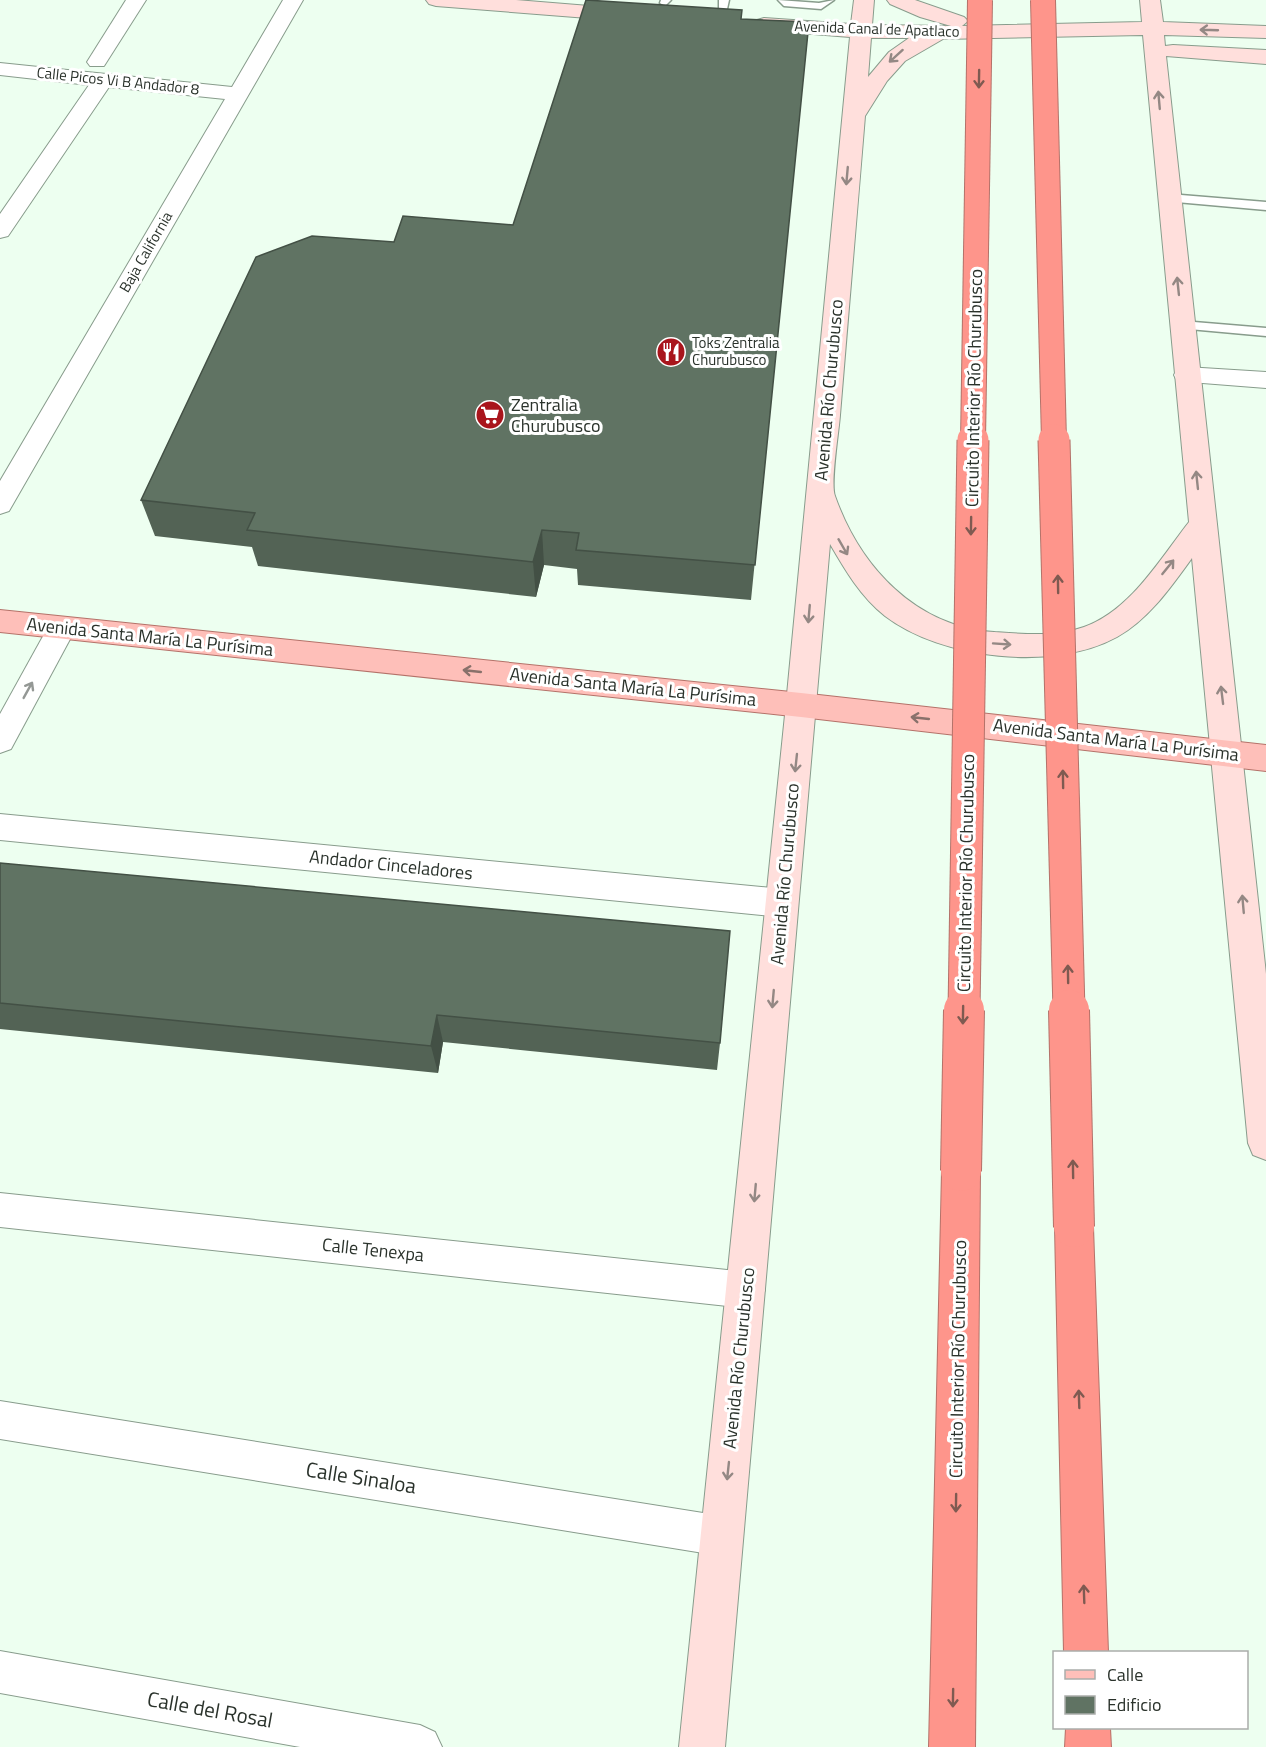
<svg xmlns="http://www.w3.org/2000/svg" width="1266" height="1747" viewBox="0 0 1266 1747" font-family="'Titillium Web',sans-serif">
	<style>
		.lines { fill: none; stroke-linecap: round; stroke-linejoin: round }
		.lane-casing { stroke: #889c8c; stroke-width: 3 }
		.street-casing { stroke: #889c8c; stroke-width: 2 }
		.secondary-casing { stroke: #889c8c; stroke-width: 2 }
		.primary-casing { stroke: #b47269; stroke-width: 2 }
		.highway-casing { stroke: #b47269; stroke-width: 2 }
		.lane { fill: #fff; fill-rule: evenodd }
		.street { fill: #fff; fill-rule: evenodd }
		.secondary { fill: #ffdfdc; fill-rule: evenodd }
		.primary { fill: #febfb9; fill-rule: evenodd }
		.highway { fill: #fe958b; fill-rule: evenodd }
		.highway-bridge-far2-casing { stroke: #b47269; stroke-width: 26; stroke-linecap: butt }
		.highway-bridge-far1-casing { stroke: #b47269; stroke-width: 33; stroke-linecap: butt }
		.highway-bridge-casing { stroke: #b47269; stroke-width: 42; stroke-linecap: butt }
		.highway-bridge-far2 { stroke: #fe958b; stroke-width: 24 }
		.highway-bridge-far1 { stroke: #fe958b; stroke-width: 31 }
		.highway-bridge { stroke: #fe958b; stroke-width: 40 }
		.wall { fill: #536355 }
		.shaded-wall { fill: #435045 }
		.building { fill: #607363; stroke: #435045; stroke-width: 1.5 }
		.oneway { stroke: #948884 }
		.oneway2 { stroke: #7f5a51 }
		.oneway3 { stroke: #89716b }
		.oneway4 { stroke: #949895 }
		.labels { text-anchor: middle; stroke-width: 6; stroke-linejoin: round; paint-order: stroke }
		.far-street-label { font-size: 15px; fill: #2a322b; stroke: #fff }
		.far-poi-label { font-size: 15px; fill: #2a322b; stroke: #fff; text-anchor: start }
		.street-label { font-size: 18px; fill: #2a322b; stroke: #fff }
		.poi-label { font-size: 18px; fill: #2a322b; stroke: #fff; text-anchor: start }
		.near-street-label { font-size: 21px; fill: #2a322b; stroke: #fff }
	</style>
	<rect width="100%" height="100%" fill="#edfff0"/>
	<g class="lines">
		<g class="lane-casing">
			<g id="lane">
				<polygon points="661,0 671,0 665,6 660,3"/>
				<polygon points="719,0 729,0 727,9 719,9"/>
				<polygon points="778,0 819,3 834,0 821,9 784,6"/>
				<polygon points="1169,194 1266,202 1266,210 1165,201 1165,195"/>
				<polygon points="1182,321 1266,328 1266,336 1178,328 1176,325"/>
			</g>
		</g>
		<g class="street-casing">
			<g id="street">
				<polygon points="126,0 146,0 104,66 90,66 87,62"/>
				<polygon points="283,0 303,0 9,511 0,514 0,481 225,99 109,87 8,236 0,238 0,214 89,85 0,75 0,63 232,87"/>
				<polygon points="1186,367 1266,372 1266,388 1177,381 1174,375 1177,369"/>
				<polygon points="62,617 72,620 76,628 11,749 0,753 0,714 52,620"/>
				<polygon points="0,814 782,889 793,893 798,903 793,913 782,917 0,840"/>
				<polygon points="0,1193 746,1272 759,1277 765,1290 759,1303 746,1308 0,1227"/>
				<polygon points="0,1401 722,1516 736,1522 742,1536 736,1550 722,1556 0,1439"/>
				<polygon points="0,1651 420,1725 435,1732 442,1747 300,1747 0,1693"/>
			</g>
		</g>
		<g class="secondary-casing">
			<g id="secondary">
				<polygon points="426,0 516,0 626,9 633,11 637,15 633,19 626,21 436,6 429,4"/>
				<path d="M 854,0 L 874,0 L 872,25 L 951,26 L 920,17 L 890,4 L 887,0 L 915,0 L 964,17 L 968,21 L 962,26 L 1142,22 L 1140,0 L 1160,0 L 1163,22 L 1266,26 L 1266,38 L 1164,35 L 1165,46 L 1173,45 L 1266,50 L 1266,64 L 1166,56 L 1266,974 L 1266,1160 L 1253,1155 L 1248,1143 L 1192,558 C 1171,587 1149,619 1117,637 C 1054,672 941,659 885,616 C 861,597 845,570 830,544 L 725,1747 L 679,1747 L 786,705 L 850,37 L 764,30 L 757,28 L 753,24 L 757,20 L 764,18 L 851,24 ZM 1143,35 L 1189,522 C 1160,559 1131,610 1084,627 C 1056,637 1023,634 994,632 C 916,627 860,567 835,496 C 830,484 839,431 840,415 C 848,315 857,216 865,116 L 887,81 L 905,61 L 943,39 ZM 871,38 L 909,38 L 889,52 L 868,77 Z"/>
			</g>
		</g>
		<g class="primary-casing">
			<polygon id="primary" points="0,610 801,693 1266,745 1266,771 801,717 0,632"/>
		</g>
		<g class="highway-casing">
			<g id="highway">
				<polygon points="961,1153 974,1158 980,1171 975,1747 929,1747 942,1171 948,1158"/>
				<polygon points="1074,1209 1087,1214 1093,1227 1108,1652 1064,1652 1055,1227 1061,1214"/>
				<polygon points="1066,1728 1110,1728 1111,1747 1065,1747"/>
			</g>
		</g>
		<use href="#lane" class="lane"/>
		<use href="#street" class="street"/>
		<use href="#secondary" class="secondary"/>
		<use href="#primary" class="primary"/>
		<use href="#highway" class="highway"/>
		<g class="highway-bridge-far2-casing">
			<g id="highway-bridge-far2">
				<polyline points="1043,0 1054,441"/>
				<polyline points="973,441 980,0"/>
			</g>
		</g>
		<g class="highway-bridge-far1-casing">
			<g id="highway-bridge-far1">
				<polyline points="1054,440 1069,1011"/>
				<polyline points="964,1011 973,440"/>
			</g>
		</g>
		<g class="highway-bridge-casing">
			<g id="highway-bridge">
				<polyline points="1069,1010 1074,1227"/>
				<polyline points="961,1171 964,1010"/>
			</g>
		</g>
		<use href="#highway-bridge-far2" class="highway-bridge-far2"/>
		<use href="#highway-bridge-far1" class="highway-bridge-far1"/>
		<use href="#highway-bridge" class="highway-bridge"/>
	</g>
	<g class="wall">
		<polygon points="742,19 809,22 751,600 578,585 577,569 544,565 536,597 258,566 252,547 155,536 141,500 394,242 513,225"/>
		<polygon points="0,863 720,1043 717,1070 443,1042 438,1073 0,1029"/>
	</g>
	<g class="shaded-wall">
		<polygon points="542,530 544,565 536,597 533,562"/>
		<polygon points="437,1015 443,1042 438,1073 431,1046"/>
	</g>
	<g class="building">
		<polygon points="586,0 742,10 741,19 809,22 755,565 576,550 579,533 542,530 533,562 247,530 255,513 141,500 256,257 312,236 394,242 403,216 513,225"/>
		<polygon points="0,863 730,931 720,1043 437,1015 431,1046 0,1003"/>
	</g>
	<defs><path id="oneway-shaft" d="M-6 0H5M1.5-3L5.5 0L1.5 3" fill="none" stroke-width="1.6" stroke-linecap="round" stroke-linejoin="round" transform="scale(1.5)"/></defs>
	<g class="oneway">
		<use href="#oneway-shaft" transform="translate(1209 30) rotate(-178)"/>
		<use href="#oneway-shaft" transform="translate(896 56) rotate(138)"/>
		<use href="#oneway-shaft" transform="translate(1159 100) rotate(-95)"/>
		<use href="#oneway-shaft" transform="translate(847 176) rotate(95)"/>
		<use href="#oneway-shaft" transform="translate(1178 286) rotate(-96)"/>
		<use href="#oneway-shaft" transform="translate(1197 480) rotate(-96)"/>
		<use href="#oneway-shaft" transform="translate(843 547) rotate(60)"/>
		<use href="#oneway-shaft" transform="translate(1168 567) rotate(-51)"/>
		<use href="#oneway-shaft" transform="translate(809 614) rotate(95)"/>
		<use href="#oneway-shaft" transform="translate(1002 644) rotate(4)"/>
		<use href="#oneway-shaft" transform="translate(1222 695) rotate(-97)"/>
		<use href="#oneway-shaft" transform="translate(796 763) rotate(96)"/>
		<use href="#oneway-shaft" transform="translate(1243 904) rotate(-95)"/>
		<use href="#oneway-shaft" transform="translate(773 999) rotate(95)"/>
		<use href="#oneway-shaft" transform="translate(755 1193) rotate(95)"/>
		<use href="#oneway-shaft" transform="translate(728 1471) rotate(96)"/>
	</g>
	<g class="oneway2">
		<use href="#oneway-shaft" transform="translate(979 79) rotate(91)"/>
		<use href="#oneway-shaft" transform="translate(971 526) rotate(91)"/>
		<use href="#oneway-shaft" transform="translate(1058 584) rotate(-91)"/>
		<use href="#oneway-shaft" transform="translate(1063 779) rotate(-91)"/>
		<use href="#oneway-shaft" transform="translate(1068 974) rotate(-91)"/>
		<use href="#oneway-shaft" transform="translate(963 1015) rotate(91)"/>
		<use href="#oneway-shaft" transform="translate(1073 1169) rotate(-91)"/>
		<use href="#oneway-shaft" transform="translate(1079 1399) rotate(-92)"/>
		<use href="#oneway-shaft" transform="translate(956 1503) rotate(91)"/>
		<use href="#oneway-shaft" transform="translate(1084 1594) rotate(-92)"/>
		<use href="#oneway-shaft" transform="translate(953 1698) rotate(91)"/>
	</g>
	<g class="oneway3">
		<use href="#oneway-shaft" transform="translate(472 671) rotate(-174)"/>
		<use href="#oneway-shaft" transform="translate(920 718) rotate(-174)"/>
	</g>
	<use class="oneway4" href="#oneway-shaft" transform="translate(28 690) rotate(-61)"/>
	<defs>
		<g id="restaurant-disc" transform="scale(1.5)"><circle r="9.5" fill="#a9151c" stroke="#fff"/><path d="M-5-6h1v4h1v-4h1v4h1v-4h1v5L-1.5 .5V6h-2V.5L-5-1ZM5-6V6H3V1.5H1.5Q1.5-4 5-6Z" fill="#fff"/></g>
		<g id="supermarket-disc" transform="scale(1.5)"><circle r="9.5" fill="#a9151c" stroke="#fff"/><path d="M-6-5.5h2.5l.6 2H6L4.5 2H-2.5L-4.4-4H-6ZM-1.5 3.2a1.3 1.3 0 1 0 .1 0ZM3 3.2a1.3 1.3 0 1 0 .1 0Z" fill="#fff"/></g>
	</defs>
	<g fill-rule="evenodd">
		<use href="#restaurant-disc" x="671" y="352"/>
		<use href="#supermarket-disc" x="490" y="415"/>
	</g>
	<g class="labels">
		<g class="far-street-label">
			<text transform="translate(877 29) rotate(2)" y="5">Avenida Canal de Apatlaco</text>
			<text transform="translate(118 81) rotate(6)" y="5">Calle Picos Vi B Andador 8</text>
			<text transform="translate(146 252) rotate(-60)" y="5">Baja California</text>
		</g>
		<g class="far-poi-label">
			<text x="692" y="348">Toks Zentralia<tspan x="692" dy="17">Churubusco</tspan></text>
		</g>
		<g class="street-label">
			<text transform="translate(974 388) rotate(-89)" y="6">Circuito Interior Río Churubusco</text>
			<text transform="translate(829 390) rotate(-85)" y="6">Avenida Río Churubusco</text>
			<text transform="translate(150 637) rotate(6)" y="6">Avenida Santa María La Purísima</text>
			<text transform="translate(633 687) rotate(6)" y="6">Avenida Santa María La Purísima</text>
			<text transform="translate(1116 740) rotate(7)" y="6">Avenida Santa María La Purísima</text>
			<text transform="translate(391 865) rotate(6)" y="6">Andador Cinceladores</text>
			<text transform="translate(966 873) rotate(-89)" y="6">Circuito Interior Río Churubusco</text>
			<text transform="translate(785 874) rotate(-85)" y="6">Avenida Río Churubusco</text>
			<text transform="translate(373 1250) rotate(6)" y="6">Calle Tenexpa</text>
			<text transform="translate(739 1358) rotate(-84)" y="6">Avenida Río Churubusco</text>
			<text transform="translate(958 1359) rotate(-89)" y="6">Circuito Interior Río Churubusco</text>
		</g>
		<g class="poi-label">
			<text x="511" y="411">Zentralia<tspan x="511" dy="21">Churubusco</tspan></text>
		</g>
		<g class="near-street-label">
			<text transform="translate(361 1478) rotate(9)" y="7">Calle Sinaloa</text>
			<text transform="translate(210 1710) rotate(10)" y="7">Calle del Rosal</text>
		</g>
	</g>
	<rect x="1053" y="1651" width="195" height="78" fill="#ffffff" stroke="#aaadaa" stroke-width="1.5"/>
	<rect x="1065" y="1670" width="30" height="9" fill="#febfb9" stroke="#aaadaa" stroke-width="1.5"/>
	<text x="1107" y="1681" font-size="18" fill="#2a322b">Calle</text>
	<rect x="1065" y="1696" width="30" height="18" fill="#607363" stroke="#aaadaa" stroke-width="1.5"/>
	<text x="1107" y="1711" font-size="18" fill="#2a322b">Edificio</text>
</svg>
